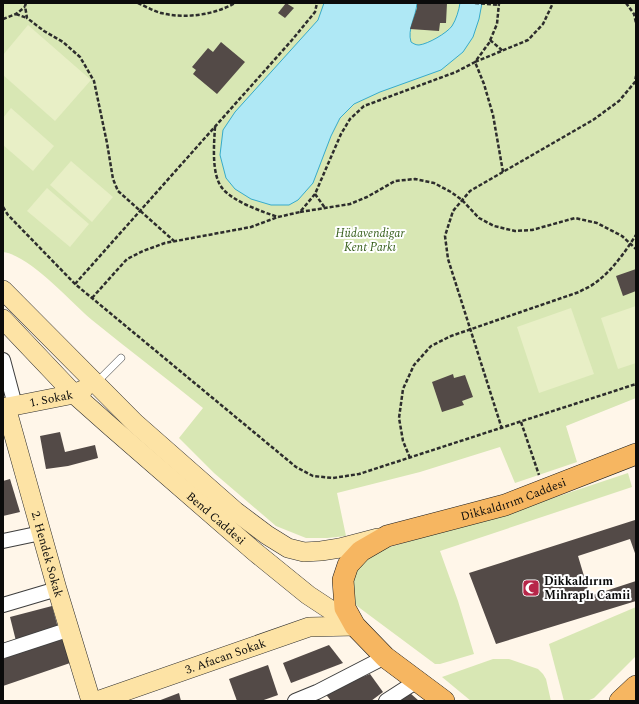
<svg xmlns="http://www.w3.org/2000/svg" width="639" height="704" viewBox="0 0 639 704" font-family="Spectral,serif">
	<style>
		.green { fill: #d8e7b4 }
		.pitch { fill: #e8efc6 }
		.water { fill: #afe8f5; stroke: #37abca }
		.building { fill: #534a47 }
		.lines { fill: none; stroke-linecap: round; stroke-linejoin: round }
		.lane-casing { stroke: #3e3e3e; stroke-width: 8 }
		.street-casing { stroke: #3e3e3e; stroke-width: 16 }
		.secondary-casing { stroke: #2d2d2d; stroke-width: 20 }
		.primary-casing { stroke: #1c1c1c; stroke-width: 22 }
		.path { stroke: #2d2d2d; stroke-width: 2.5; stroke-dasharray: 4 2; stroke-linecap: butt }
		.lane { stroke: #fff; stroke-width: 7 }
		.street { stroke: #fff; stroke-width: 14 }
		.secondary { stroke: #fde3a5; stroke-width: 19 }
		.primary { stroke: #f6b661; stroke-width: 21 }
		.labels { text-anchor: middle; stroke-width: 4; stroke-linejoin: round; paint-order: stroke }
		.park-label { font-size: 12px; font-style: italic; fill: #38601d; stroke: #fff }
		.street-label { font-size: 12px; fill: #0b0b0b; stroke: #fff }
		.poi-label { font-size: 12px; font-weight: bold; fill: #0b0b0b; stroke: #fff; text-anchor: start }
	</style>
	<rect width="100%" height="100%" fill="#fff6e9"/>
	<g class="green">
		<path d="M 3,3 L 636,3 L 636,398 L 566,426 L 577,462 L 515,483 L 500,447 L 420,472 L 337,493 L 346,536 L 327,538 L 306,538 L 276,526 L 214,473 L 179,438 L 203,408 C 166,378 129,350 92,320 C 71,302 29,255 3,252 Z"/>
		<polygon points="628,473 632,487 440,551 458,601 474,654 440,664 435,664 357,606 351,597 352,576 363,562 380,550 529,506"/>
		<polygon points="636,607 636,656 594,698 587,701 564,701 549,644"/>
		<polygon points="493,659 509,659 538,669 543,674 546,679 551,701 471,701 442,677"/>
	</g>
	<g class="pitch">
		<polygon points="28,25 91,80 55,121 3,75 3,55"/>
		<polygon points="11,108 54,146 33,171 3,145 3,118"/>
		<polygon points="71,161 113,197 92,222 50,185"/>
		<polygon points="47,188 89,224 70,247 27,211"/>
		<polygon points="636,306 636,363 618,369 601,318"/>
		<polygon points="571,308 594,374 539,393 517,327"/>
	</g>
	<path class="water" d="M 324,3 L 417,3 C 416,17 407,29 411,42 C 414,44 416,45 419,45 C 428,44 447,33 452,26 C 456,20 459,10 460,3 L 482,3 L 479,19 L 473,37 L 463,52 L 441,70 L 380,92 L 354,104 L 340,118 L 331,136 L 313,183 L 298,200 L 289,205 L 271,205 L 251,199 L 235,189 L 226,178 L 220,155 L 223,130 L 235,112 L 318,20 Z"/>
	<g class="building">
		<polygon points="286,3 294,8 285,18 278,13"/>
		<polygon points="417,3 447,3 446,23 440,23 439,31 410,29 417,8"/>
		<polygon points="221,42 245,62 217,94 193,74 196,70 192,67 208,48 213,52"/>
		<polygon points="636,269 636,291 623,296 616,276"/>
		<polygon points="453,374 454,378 465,375 473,397 462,401 464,405 442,412 432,382"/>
		<polygon points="60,432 65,452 95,445 98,458 68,466 46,469 40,436"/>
		<polygon points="10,479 20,512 3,516 3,481"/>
		<polygon points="635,520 636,524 636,556 630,539 578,556 590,596 636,581 636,601 496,644 469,573"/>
		<polygon points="52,606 58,628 16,641 10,617"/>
		<polygon points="68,638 73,662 3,686 3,659 34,647"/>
		<polygon points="329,645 343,663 291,683 283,663"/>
		<polygon points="268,665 278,695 261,701 237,701 229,679"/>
		<polygon points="370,674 383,692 371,701 331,701 324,692"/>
		<polygon points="179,693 181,701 158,701"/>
		<polygon points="410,693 419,701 396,701"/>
	</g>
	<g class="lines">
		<g class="lane-casing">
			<polyline id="lane" points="96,383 121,358"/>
		</g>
		<g class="street-casing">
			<g id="street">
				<polyline points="3,360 15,405"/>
				<polyline points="3,541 41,533"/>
				<polyline points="3,605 57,589"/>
				<polyline points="3,651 70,629"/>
				<polyline points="295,701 317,692 385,657"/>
				<polyline points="386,701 417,681"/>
			</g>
		</g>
		<g class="secondary-casing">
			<g id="secondary">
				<polyline points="3,290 135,423 235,511 267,535 288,548 304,552 321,551 340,548 378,538"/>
				<path id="s1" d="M 3,319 L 74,394 L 110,426 L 255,552 L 308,595 L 355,626"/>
				<path id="s2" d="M 6,407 L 57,589 L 91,701"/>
				<path id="s3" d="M 3,408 L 74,394 L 83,390"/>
				<path id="s4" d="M 97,701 L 309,627 L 355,626"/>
			</g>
		</g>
		<g class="primary-casing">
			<g id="primary">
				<path id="s5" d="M 444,701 L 385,657 L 355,626 L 345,608 L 343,580 L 348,565 L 361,551 L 387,536 L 505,505 L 636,454"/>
				<polyline points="620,701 636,686"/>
			</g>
		</g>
		<g class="path">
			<polyline points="26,3 25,6 27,18 44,31 63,42 80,57 94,81 107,143 113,179 118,191 174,241"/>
			<path d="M 138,3 C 145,6 153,11 161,13 C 185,19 214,15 235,3"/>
			<polyline points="475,3 500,5"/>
			<polyline points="626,3 634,14 636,23"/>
			<polyline points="16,14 27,18"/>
			<polyline points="3,19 16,14 25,7"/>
			<polyline points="490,40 503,51"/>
			<path d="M 215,127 C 214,144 211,176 223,189 C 234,202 263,212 278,217"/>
			<polyline points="503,172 493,115 484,84 475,62 528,40 543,24 553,3"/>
			<polyline points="315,194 325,208"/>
			<polyline points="3,207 8,215 75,284 296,467 313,476 333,478 359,474 636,384"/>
			<polyline points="300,212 350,204 367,197 395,181 415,179 434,183 451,192 462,200 479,218 494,226 515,231 532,230 575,218 597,223 622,236 636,249"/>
			<polyline points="75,284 292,40 315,12 317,3"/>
			<polyline points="92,298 127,259 143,251 165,243 251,227 278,217 300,212 315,194 341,134 350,119 364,106 456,72 475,62 489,43 497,24 499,3"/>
			<polyline points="521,422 539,475"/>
			<polyline points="502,429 448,259 445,236 453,211 470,191 593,120 619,101 635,82 636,76"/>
			<path d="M 410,458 L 403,441 L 399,418 L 403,389 L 414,365 L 431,346 L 451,336 L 579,292 C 584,289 590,287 595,283 C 612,271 625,252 636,235"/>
		</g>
		<use href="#lane" class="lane"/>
		<use href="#street" class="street"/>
		<use href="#secondary" class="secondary"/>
		<use href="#primary" class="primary"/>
	</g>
	<defs>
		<g id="mosque-square" transform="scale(0.9)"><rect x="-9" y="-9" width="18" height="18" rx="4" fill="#b72649" stroke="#fff"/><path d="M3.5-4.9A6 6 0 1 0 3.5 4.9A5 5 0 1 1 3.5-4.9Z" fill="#fff"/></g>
	</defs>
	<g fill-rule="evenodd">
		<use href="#mosque-square" x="531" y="588"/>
	</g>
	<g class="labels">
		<g class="park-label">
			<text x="370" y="237">Hüdavendigar<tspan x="370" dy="14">Kent Parkı</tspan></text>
		</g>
		<g class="street-label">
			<text dy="4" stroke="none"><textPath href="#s3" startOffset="49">1. Sokak</textPath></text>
			<text dy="4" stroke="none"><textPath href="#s5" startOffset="362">Dikkaldırım Caddesi</textPath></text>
			<text dy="4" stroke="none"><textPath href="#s1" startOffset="292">Bend Caddesi</textPath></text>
			<text dy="4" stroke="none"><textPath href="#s2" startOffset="153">2. Hendek Sokak</textPath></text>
			<text dy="4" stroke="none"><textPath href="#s4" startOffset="136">3. Afacan Sokak</textPath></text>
		</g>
		<g class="poi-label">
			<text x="544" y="585">Dikkaldırım<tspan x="544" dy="14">Mihraplı Camii</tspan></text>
		</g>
	</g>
	<rect width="639" height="704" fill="none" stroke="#0b0b0b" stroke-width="8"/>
</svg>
